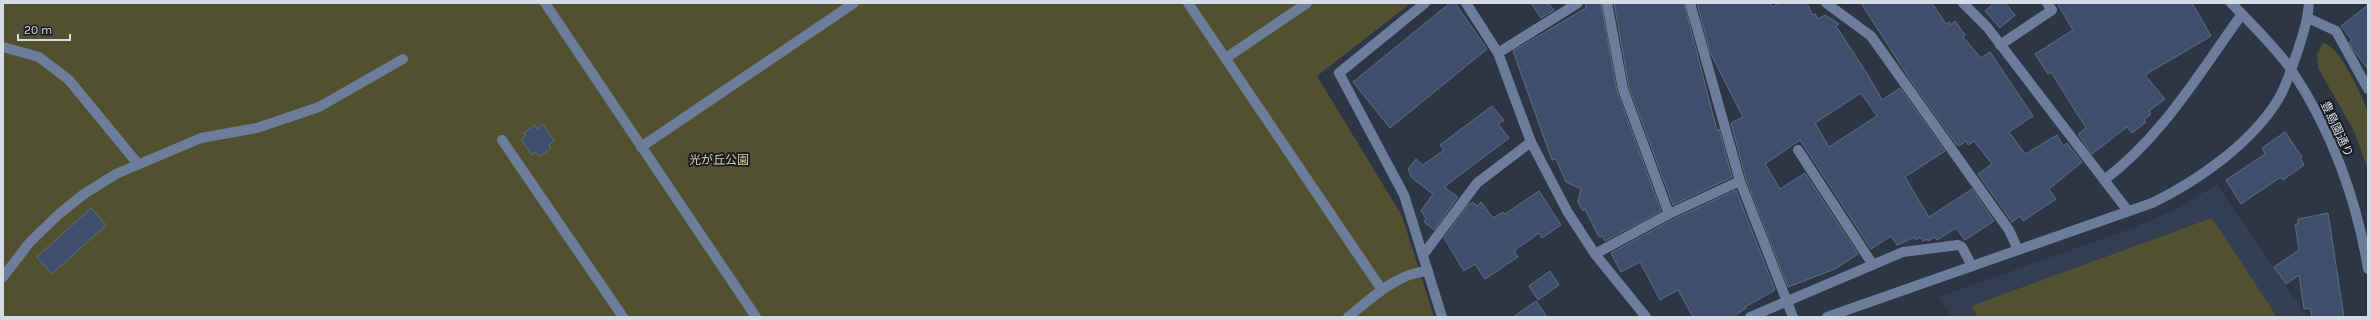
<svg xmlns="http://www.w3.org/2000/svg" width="2371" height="320" viewBox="0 0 2371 320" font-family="Karla,'Noto Sans JP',sans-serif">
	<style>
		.built { fill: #333e53 }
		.green { fill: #52512f }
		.building { fill: #3e4e6d; stroke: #616b7c; fill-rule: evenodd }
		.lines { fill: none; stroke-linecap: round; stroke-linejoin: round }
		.minor { stroke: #6c7d9c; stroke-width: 10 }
		.labels { text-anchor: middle; stroke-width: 4; stroke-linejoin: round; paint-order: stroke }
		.street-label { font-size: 12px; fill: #d6dce6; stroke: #191d24 }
		.park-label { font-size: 12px; fill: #d6d593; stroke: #191d24 }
	</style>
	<rect width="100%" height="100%" fill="#2d3645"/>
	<polygon class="built" points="2217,184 2307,317 1952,317 1938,297 2136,227 2178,208"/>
	<g class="green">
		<polygon points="3,3 1411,3 1317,76 1402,216 1434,317 3,317"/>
		<path d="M 2323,43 C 2337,42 2366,101 2368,114 C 2371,132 2368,152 2368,170 L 2354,131 L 2318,68 L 2317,54 Z"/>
		<polygon points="2212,218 2277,317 1978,317 1971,306"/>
	</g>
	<g class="building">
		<polygon points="1450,3 1455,3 1487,49 1390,128 1353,82"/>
		<polygon points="1531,3 1548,3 1554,10 1541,18"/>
		<polygon points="1585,3 1601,3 1617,91 1661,211 1605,241 1602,236 1599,237 1585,209 1583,211 1578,202 1581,189 1566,182 1556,159 1552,160 1513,51 1586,8"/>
		<polygon points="1614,3 1684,3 1717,130 1719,129 1732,177 1673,205 1629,87"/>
		<path d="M 1697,3 L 1770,3 L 1772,7 L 1781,3 L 1807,3 L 1812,15 L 1815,14 L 1818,19 L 1825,15 L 1839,24 L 1836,26 L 1868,75 L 1882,100 L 1900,88 L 1945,151 L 1905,177 L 1929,217 L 1972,189 L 1994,221 L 1965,240 L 1956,228 L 1937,240 L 1935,237 L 1928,241 L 1927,239 L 1923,241 L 1920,237 L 1916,240 L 1915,237 L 1897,245 L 1891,236 L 1871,249 L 1800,140 L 1765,164 L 1780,189 L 1805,173 L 1858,254 L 1835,269 L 1788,287 L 1746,179 L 1731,123 L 1743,117 L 1710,52 ZM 1861,93 L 1877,116 L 1829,147 L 1815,123 Z"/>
		<polygon points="1861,3 1932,3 1946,24 1949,22 1950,25 1955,21 1965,35 1963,37 1981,58 1990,52 2033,116 2009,132 2025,154 2057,135 2063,146 2067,143 2082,162 2049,189 2056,199 2023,221 2020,216 2012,222 1978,174 1992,164 1974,141 1968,145 1966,141 1959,146 1956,144 1911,81"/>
		<polygon points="1994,3 2005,3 2015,15 2000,28 1985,11"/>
		<polygon points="2057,3 2192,3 2211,36 2145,75 2165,99 2149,111 2151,114 2144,120 2146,122 2132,133 2127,127 2092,154 2078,134 2086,128 2051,72 2048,74 2035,54 2073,30"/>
		<polygon points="2368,5 2368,69 2354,51 2349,42 2352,40 2341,26"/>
		<polygon points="1492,106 1504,120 1498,124 1509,138 1444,187 1458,197 1434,230 1424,222 1426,218 1421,211 1433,194 1412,178 1408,169 1416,159 1423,165 1444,150 1440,145"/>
		<polygon points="543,124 554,141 549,145 551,148 539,157 536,152 532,155 521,139 526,136 524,133 535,125 537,129"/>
		<polygon points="2285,132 2302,157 2300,158 2304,165 2283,180 2281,177 2241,204 2226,180 2265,154 2262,148"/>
		<polygon points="1736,190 1775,290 1745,307 1746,308 1733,317 1693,317 1678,290 1660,300 1640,262 1621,272 1611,253 1672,220"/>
		<polygon points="1539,191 1561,225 1542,238 1539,233 1514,251 1518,257 1485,279 1475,264 1464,271 1444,238 1468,205 1473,202 1477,206 1481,202 1493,218 1503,212 1505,214"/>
		<polygon points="91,208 106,225 52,274 37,257"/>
		<polygon points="2328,213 2344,317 2312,317 2310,308 2304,309 2299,275 2286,284 2274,267 2299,250 2295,224 2298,224 2298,219"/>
		<polygon points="1550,271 1559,285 1538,300 1529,286"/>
		<polygon points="1536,301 1547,317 1513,317"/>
	</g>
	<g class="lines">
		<g class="minor">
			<polyline points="545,3 756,317"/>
			<polyline points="1188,3 1382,290"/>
			<polyline points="1425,3 1339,73 1404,195 1442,317"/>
			<polyline points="1466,3 1498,53 1531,142 1567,211 1595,254 1646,317"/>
			<polyline points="1607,3 1623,89 1669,214"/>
			<polyline points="1690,3 1740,181 1793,317"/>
			<polyline points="1826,3 1871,36 2009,230 2018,250"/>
			<polyline points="1963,3 1987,27 2128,211"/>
			<path d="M 2231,3 C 2249,21 2278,50 2292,71 C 2331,129 2357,200 2368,269"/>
			<polyline points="2308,18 2336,31 2368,89"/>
			<polyline points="2000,45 2052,10 2047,3"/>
			<polyline points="3,47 39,57 69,80 138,164"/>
			<polyline points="1498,53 1578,3"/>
			<polyline points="1226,58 1307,3"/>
			<polyline points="502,140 623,317"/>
			<polyline points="641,147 854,3"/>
			<polyline points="1798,150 1873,265"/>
			<path d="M 2104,180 C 2162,137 2200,72 2242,14"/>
			<polyline points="1595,254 1669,214 1740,181"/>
			<polyline points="1423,255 1477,183 1531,142"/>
			<polyline points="3,277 30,242 59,214 84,194 116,174 201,138 257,128 319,107 403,59"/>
			<path d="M 1348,317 C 1372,298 1397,273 1428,271"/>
			<polyline points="1750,317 1903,252 1958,245 1962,247 1972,266"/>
			<path d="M 1827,317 L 2152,203 C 2198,181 2253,142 2279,98 C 2288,82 2293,64 2299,47 C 2304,32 2308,19 2309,3"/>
		</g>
	</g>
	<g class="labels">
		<g class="street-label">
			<text transform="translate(2337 129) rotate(65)" y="4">豊島園通り</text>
		</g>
		<g class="park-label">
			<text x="719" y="164">光が丘公園</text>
		</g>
	</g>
	<rect width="2371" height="320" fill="none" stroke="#d6dce6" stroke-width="8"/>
	<path d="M18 34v6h52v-6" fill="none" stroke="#d6dce6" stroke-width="2"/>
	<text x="24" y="34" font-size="12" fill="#d6dce6" stroke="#191d24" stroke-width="3" paint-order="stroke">20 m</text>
</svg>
